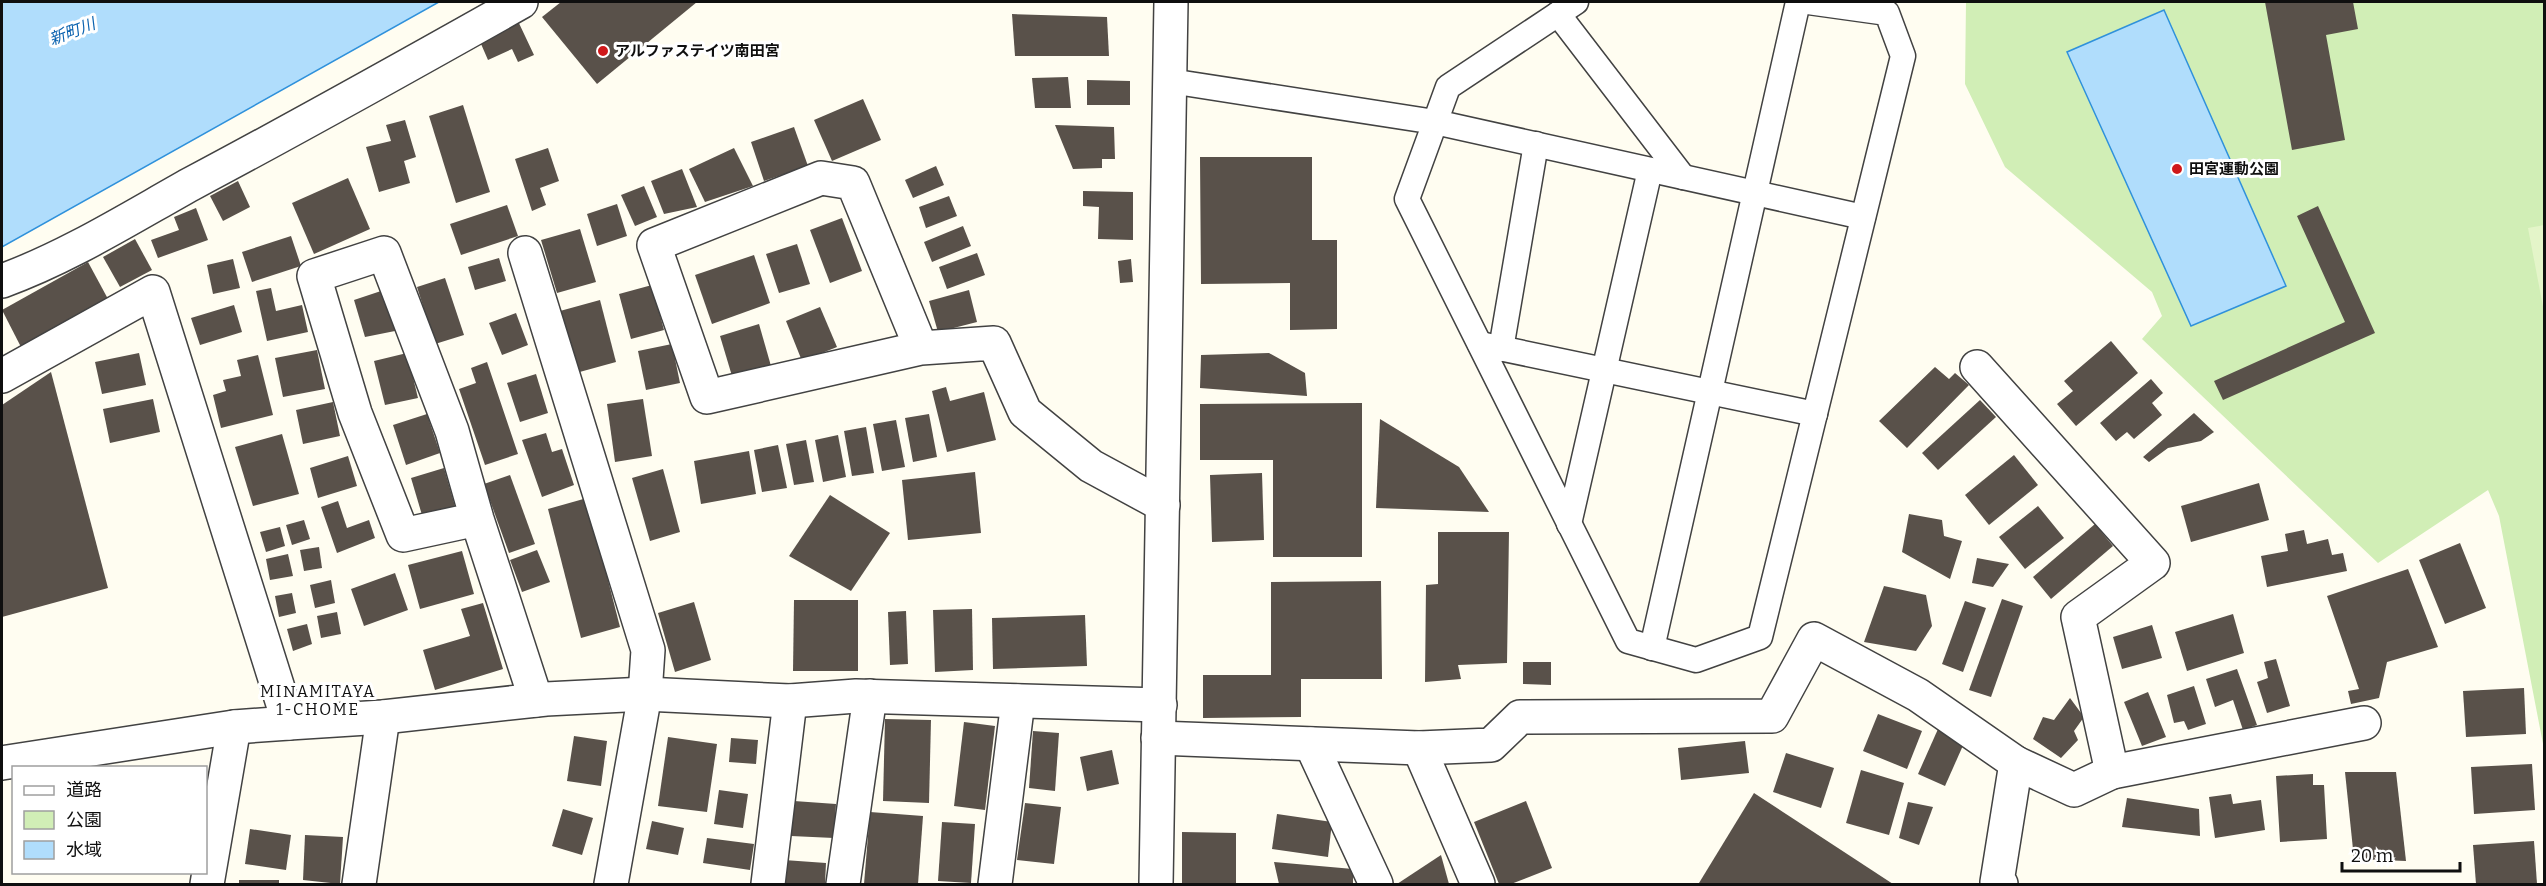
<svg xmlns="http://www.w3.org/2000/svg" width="2546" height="886" viewBox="0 0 2546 886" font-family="Bitter,'Noto Sans JP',serif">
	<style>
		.green { fill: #d1eeb6 }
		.pitch { fill: #e4f5c9 }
		.water { fill: #b0ddfc; stroke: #2f91db; stroke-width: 1.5 }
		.building { fill: #59514a }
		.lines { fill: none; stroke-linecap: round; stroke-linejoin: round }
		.service-casing { stroke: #424242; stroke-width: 27 }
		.minor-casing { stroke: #424242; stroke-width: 36 }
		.service { stroke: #fff; stroke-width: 24 }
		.minor { stroke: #fff; stroke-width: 33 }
		.poi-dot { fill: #cf181a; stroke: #fff; stroke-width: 2 }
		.labels { text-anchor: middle; stroke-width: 6; stroke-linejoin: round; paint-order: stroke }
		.poi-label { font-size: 15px; font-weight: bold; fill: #0f0f0f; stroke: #fff; text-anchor: start }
		.water-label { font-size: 16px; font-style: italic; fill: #0a62af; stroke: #fff }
		.neighbourhood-label { font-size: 16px; letter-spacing: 1.5px; fill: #0f0f0f; stroke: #fff }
	</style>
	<rect width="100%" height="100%" fill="#fffdf1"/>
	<polygon class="green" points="1966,2 2544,2 2544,749 2499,516 2488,490 2378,563 2142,339 2162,316 2152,292 2005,167 1965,84"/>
	<polygon class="pitch" points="2544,225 2544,312 2528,228"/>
	<g class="water">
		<polygon points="2,2 439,2 2,247"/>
		<polygon points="2164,10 2286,286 2191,326 2067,52"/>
	</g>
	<g class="building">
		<polygon points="561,2 697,2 597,84 542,17"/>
		<polygon points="2265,2 2353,2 2358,29 2326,35 2345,140 2292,150"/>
		<polygon points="1012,14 1107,17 1109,56 1015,56"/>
		<polygon points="517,19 534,55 518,62 512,49 488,60 478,37"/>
		<polygon points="1068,77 1071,108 1035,108 1032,78"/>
		<polygon points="1087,80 1130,81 1130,105 1087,105"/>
		<polygon points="863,99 881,140 832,161 814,120"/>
		<polygon points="463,105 490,192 456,203 429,116"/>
		<polygon points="405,120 416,157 404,161 410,183 379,192 366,147 391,141 386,125"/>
		<polygon points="1055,125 1114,127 1115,159 1102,159 1102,168 1073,169"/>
		<polygon points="794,127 808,166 764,181 751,142"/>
		<polygon points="548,148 559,181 540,188 546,205 532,211 515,159"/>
		<polygon points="734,148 753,186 705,202 689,169"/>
		<polygon points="1200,157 1312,157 1312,240 1337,240 1337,329 1290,330 1290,283 1201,284"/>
		<polygon points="936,166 944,185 913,198 905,180"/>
		<polygon points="682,169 697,207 664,214 651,181"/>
		<polygon points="348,178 370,229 314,254 292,203"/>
		<polygon points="238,181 250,207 223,221 210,196"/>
		<polygon points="644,186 657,217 635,226 621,195"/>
		<polygon points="1083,191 1133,192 1133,240 1098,239 1099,207 1083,206"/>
		<polygon points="949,196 957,216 926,228 919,207"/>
		<polygon points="617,204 627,236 597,246 587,214"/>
		<polygon points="507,205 518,236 461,255 450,224"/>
		<polygon points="2318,206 2375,333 2223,400 2214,381 2345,322 2297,216"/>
		<polygon points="196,208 208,240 158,258 151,240 179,230 174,217"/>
		<polygon points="842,218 862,271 830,283 810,230"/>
		<polygon points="963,226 971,246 932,262 924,242"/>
		<polygon points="580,229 596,282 557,293 541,240"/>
		<polygon points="291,236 301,266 252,282 242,252"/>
		<polygon points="135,239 152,270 120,287 103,257"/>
		<polygon points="797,244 810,284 779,293 766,254"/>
		<polygon points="977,253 985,275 947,289 939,267"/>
		<polygon points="754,255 770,303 712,324 695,275"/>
		<polygon points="499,258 506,281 475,290 468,267"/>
		<polygon points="233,259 240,288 213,294 207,265"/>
		<polygon points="1131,259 1133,282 1120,283 1118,261"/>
		<polygon points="88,262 108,299 21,347 2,310"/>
		<polygon points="445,278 464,335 435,344 417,287"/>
		<polygon points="652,285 664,330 631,339 619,294"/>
		<polygon points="271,288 276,311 302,305 308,332 267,341 256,291"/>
		<polygon points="387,289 400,330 365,337 354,300"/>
		<polygon points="969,290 977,322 938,332 929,301"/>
		<polygon points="600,300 616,362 576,373 560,311"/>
		<polygon points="234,305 242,332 200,345 191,318"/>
		<polygon points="820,307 837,347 802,361 786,321"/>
		<polygon points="516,313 528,345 502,355 489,323"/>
		<polygon points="759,324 771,366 732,376 720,336"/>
		<polygon points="2111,341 2138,373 2076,426 2057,404 2073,391 2064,381"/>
		<polygon points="672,344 680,383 646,390 638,351"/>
		<polygon points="317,350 325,389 283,397 275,358"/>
		<polygon points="139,353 146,385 102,394 95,362"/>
		<polygon points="407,353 418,398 385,405 374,361"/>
		<polygon points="1269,353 1305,373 1307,396 1200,388 1201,355"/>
		<polygon points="258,355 273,415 221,428 213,395 226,391 223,380 241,376 237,360"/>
		<polygon points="487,362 518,454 485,465 459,389 476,383 471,368"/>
		<polygon points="1935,367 1949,379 1955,373 1969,385 1907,448 1879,421"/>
		<polygon points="51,372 108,588 2,617 2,405"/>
		<polygon points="536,374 548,413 520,422 507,383"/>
		<polygon points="2151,379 2163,393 2152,403 2162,415 2134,439 2127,432 2116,441 2100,423"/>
		<polygon points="946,387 950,401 984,392 996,440 947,452 932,391"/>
		<polygon points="153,399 160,432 110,443 103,409"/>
		<polygon points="643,399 652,456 615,462 607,404"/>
		<polygon points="1980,400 1996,417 1938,470 1922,453"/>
		<polygon points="333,402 340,436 303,444 296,410"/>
		<polygon points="1362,403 1362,557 1273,557 1273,460 1200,460 1200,404"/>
		<polygon points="2194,413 2214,432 2201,441 2168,448 2149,462 2143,457"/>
		<polygon points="427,414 440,453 406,465 393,425"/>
		<polygon points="929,414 937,457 913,462 905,418"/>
		<polygon points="1380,419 1459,467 1489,512 1376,508"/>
		<polygon points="896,420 905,467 882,471 873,424"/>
		<polygon points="866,427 874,473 852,476 844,431"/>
		<polygon points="546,433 552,452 562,449 574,485 542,497 522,440"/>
		<polygon points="282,434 299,494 253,506 235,447"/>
		<polygon points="838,435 846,477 823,482 815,440"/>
		<polygon points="806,440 814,482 794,485 786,444"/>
		<polygon points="778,445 787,488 762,492 754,450"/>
		<polygon points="749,451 756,494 701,504 694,461"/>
		<polygon points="2014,455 2038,485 1989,525 1965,495"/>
		<polygon points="348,456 357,486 318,498 310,468"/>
		<polygon points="444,468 455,506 422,515 411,478"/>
		<polygon points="663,469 680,532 650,541 632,478"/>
		<polygon points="975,472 981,533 908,540 902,480"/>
		<polygon points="1262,473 1264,540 1212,542 1210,475"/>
		<polygon points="510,475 535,544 509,553 484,484"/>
		<polygon points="2259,483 2269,520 2191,542 2181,506"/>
		<polygon points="830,495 890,533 851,591 789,556"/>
		<polygon points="587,498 620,627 581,638 548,509"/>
		<polygon points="338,501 347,528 369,520 375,538 337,553 321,507"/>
		<polygon points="2038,506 2064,538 2025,569 1999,537"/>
		<polygon points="1909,514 1942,520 1944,536 1962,541 1950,579 1902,552"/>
		<polygon points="304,520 310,539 292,545 286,525"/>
		<polygon points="2095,524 2113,546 2051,599 2033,577"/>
		<polygon points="280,527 285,546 266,552 260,532"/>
		<polygon points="2304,530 2307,544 2328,539 2332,555 2343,553 2347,571 2267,587 2261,556 2288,551 2285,534"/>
		<polygon points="1438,532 1509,532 1507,663 1458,665 1461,679 1425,682 1426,585 1438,584"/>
		<polygon points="2460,543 2486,608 2445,624 2419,560"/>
		<polygon points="319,547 322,568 304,571 300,550"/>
		<polygon points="537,550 550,582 522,592 510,560"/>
		<polygon points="462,551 474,594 420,609 408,565"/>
		<polygon points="288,554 293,576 270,580 266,559"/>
		<polygon points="1977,558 2009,564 1993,587 1972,583"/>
		<polygon points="2408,569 2438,647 2387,662 2379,698 2351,704 2348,691 2359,689 2327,596"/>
		<polygon points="395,573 408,610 364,626 351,589"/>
		<polygon points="331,580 335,603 315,608 310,585"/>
		<polygon points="1381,581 1382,679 1301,679 1301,717 1203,718 1203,675 1271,675 1271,582"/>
		<polygon points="1884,586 1926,595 1932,626 1916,651 1864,642"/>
		<polygon points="292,593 296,613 279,617 275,596"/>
		<polygon points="2002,599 2023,606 1991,697 1969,690"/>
		<polygon points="794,600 858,600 858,671 793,671"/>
		<polygon points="1965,601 1986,608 1963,672 1942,664"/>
		<polygon points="694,602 711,660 675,672 658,613"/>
		<polygon points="483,603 503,669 435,690 423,650 470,636 461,609"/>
		<polygon points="972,609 973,670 935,672 933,610"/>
		<polygon points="906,611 908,664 890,665 888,612"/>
		<polygon points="337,612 341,634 321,638 317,616"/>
		<polygon points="2233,614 2244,653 2187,671 2175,632"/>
		<polygon points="1085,615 1087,666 993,669 992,618"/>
		<polygon points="307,624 312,644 293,651 287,629"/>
		<polygon points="2152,625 2162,658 2122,669 2113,637"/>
		<polygon points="2276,659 2290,706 2267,713 2257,682 2268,678 2264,662"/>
		<polygon points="1523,662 1551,662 1551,685 1523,684"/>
		<polygon points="2237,669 2257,725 2243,730 2233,700 2215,707 2206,679"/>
		<polygon points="2194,686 2206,724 2188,730 2184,721 2174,723 2167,695"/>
		<polygon points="2524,688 2526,734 2466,737 2463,691"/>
		<polygon points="2148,692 2166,737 2142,746 2124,702"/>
		<polygon points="2070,698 2084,717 2074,731 2078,740 2061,758 2033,739 2043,717 2054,720"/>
		<polygon points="1878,714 1922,731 1907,769 1863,751"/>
		<polygon points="885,719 931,720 929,803 883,801"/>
		<polygon points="964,722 995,726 985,810 954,806"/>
		<polygon points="1938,729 1965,741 1945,786 1918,774"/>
		<polygon points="1033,731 1059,733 1055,791 1029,788"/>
		<polygon points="574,736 607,741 601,786 567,781"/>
		<polygon points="668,737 717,744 707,812 658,806"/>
		<polygon points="731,738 758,740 756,764 729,762"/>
		<polygon points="1745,741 1749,773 1681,780 1678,748"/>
		<polygon points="1112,750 1119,784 1087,791 1080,757"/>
		<polygon points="1786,753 1834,768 1821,808 1773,792"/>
		<polygon points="2532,764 2535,810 2474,814 2471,767"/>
		<polygon points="1861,770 1904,783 1889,835 1846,823"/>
		<polygon points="2345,772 2396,772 2406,861 2354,859"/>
		<polygon points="2313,774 2313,785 2324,785 2327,839 2280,842 2276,776"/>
		<polygon points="719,790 748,794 743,828 714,824"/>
		<polygon points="1754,793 1893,884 1699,883"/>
		<polygon points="2231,794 2233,804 2261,800 2265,830 2215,838 2209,797"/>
		<polygon points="2127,798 2199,809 2200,836 2122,827"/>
		<polygon points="794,801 836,804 834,838 791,836"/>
		<polygon points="1526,801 1552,868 1511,884 1499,884 1474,822"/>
		<polygon points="1908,802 1933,807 1919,845 1899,838"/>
		<polygon points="1025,803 1061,807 1054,864 1017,860"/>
		<polygon points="563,809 593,818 582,855 552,846"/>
		<polygon points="870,812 923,816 918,884 864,884"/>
		<polygon points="1277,814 1332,822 1328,857 1272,849"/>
		<polygon points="652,821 684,828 678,855 646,849"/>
		<polygon points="942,822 975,824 971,883 938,881"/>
		<polygon points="250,829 291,835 286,870 245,864"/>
		<polygon points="1182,832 1236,833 1236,884 1182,884"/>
		<polygon points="305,835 343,837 340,884 303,880"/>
		<polygon points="707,838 754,844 750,870 703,863"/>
		<polygon points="2534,841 2537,884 2476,884 2473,845"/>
		<polygon points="1441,855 1449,884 1397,884"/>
		<polygon points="784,860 826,863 825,884 782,884"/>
		<polygon points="1274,862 1353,869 1353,884 1279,884"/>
		<rect x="239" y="880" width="40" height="4"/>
	</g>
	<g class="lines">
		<g class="service-casing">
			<g id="service">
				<polyline points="1576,2 1448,87 1407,199 1628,641 1696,660 1760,637 1903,56 1887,13 1808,2"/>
				<polyline points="1558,14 1683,177"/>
				<polyline points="1170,81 1435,122 1863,217"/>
				<polyline points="1480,344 1815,414"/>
				<polyline points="1501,349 1536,144"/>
				<polyline points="1569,524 1650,170"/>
				<polyline points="1652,648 1798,2"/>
			</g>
		</g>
		<g class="minor-casing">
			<g id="minor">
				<polyline points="525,253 648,650 645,694 611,884"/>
				<path d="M 2,281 C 68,257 130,218 191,184 C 302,125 411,64 521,2"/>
				<polyline points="921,348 707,397 654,245 821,178 853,183 921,348 994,343 1025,412 1091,466 1163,505"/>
				<polyline points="1977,367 2153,563 2078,617 2112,772 2074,790 2016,763"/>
				<polyline points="2,376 153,292 289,723 383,717 546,699 645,694 790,701 856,696 1160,705"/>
				<polyline points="477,519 403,535 355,413 314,276 384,253 452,431 477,519 536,700"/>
				<polyline points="1158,738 1419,748 1491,745 1520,717 1772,716 1814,639 1918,695 2016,763 1997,882 2001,884"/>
				<polyline points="1311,744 1376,884"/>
				<polyline points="1419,748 1478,884"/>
				<polyline points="2,763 234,727 289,723"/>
				<polyline points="2112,772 2364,723"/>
				<polyline points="207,884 234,727"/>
				<polyline points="359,884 383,717"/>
				<polyline points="768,884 790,701"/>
				<polyline points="843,884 870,696"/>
				<polyline points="995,884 1018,701"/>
				<polyline points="1156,884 1171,2"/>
			</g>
		</g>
		<use href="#service" class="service"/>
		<use href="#minor" class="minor"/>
	</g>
	<g class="poi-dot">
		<circle cx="603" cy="51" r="6"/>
		<circle cx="2177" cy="169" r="6"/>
	</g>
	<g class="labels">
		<g class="poi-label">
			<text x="615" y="56">アルファステイツ南田宮</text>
			<text x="2189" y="174">田宮運動公園</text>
		</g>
		<g class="water-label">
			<text transform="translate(72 31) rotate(-21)" y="6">新町川</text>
		</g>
		<g class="neighbourhood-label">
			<text x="318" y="697">MINAMITAYA<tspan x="318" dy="18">1-CHOME</tspan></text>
		</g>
	</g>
	<rect width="2546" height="886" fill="none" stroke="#0f0f0f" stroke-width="6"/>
	<rect x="12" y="766" width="195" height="108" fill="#ffffff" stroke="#9f9f9f" stroke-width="1.5"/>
	<rect x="24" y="786" width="30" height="9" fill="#ffffff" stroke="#9f9f9f" stroke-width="1.5"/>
	<text x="66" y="796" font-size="18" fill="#0f0f0f">道路</text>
	<rect x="24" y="811" width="30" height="18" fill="#d1eeb6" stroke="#9f9f9f" stroke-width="1.5"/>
	<text x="66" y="826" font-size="18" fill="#0f0f0f">公園</text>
	<rect x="24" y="841" width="30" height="18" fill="#b0ddfc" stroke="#9f9f9f" stroke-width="1.5"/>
	<text x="66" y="856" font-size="18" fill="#0f0f0f">水域</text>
	<path d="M2342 862v9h118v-9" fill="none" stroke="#0f0f0f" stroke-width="3"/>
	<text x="2351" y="862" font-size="18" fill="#0f0f0f" stroke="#ffffff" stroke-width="4.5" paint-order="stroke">20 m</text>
</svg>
